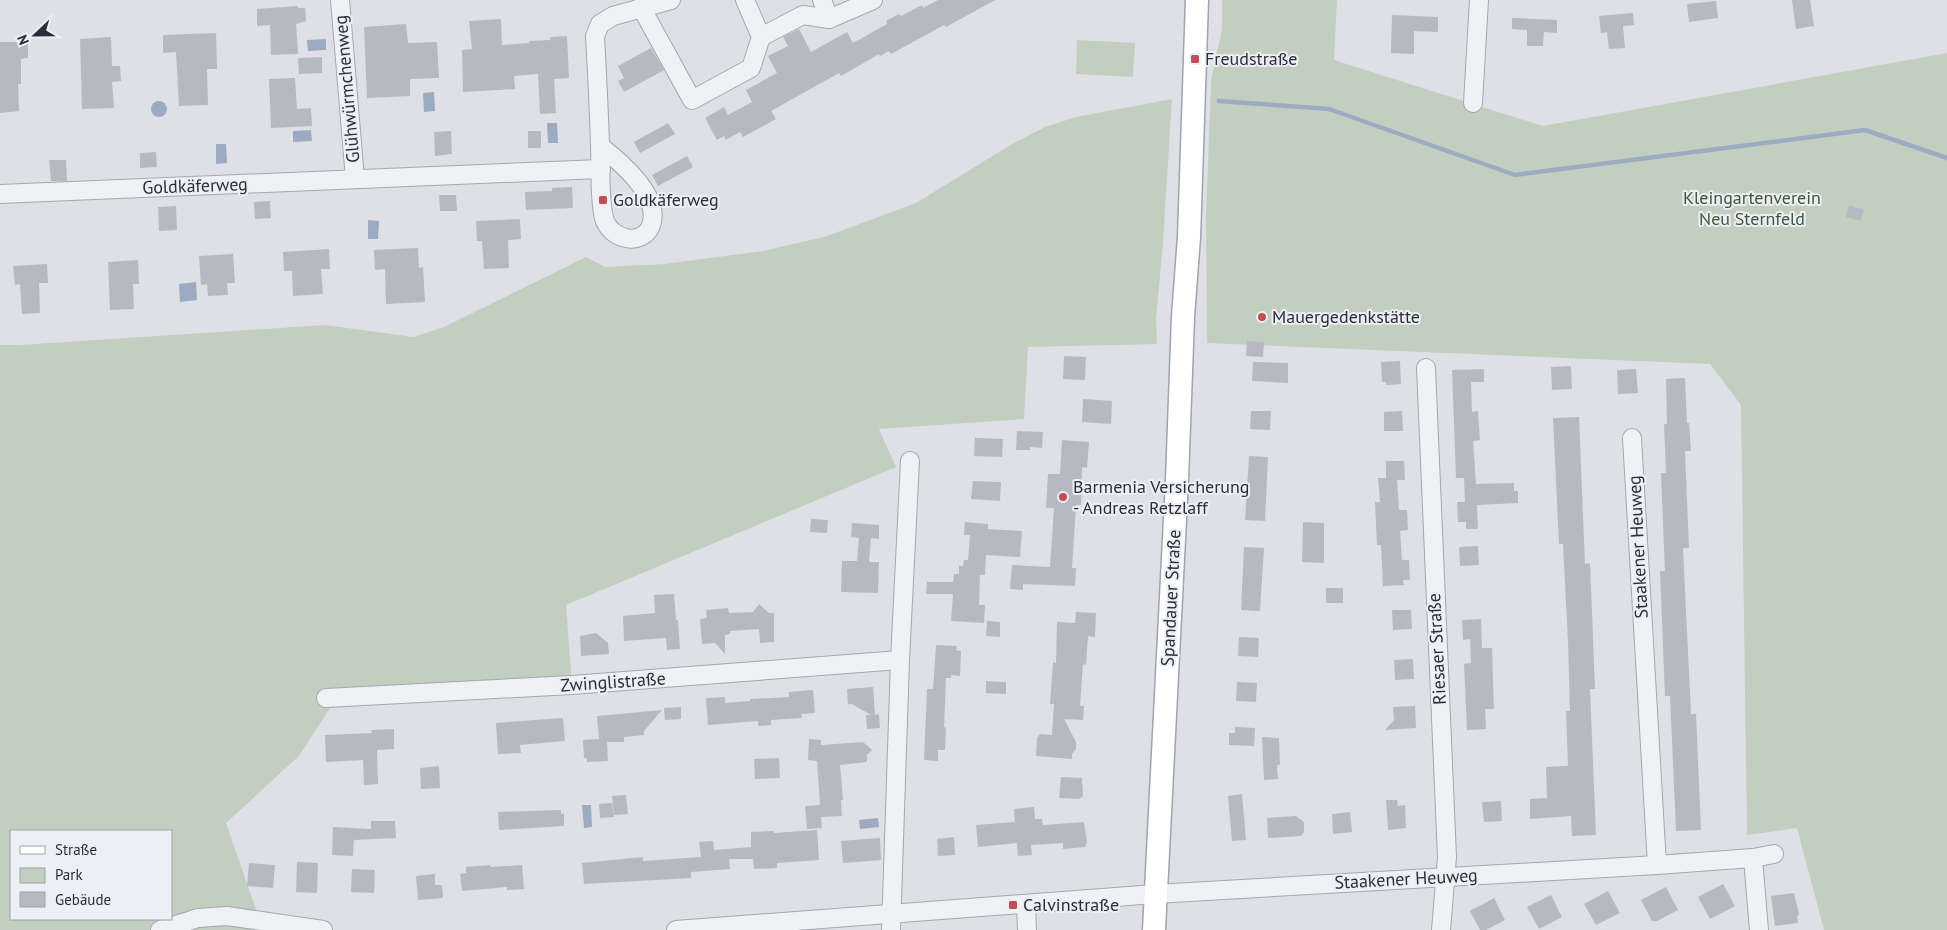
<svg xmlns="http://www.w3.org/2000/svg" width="1947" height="930" viewBox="0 0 1947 930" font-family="'PT Sans',sans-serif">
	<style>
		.green { fill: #c2cfc0; fill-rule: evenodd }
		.water { fill: #9cabc2 }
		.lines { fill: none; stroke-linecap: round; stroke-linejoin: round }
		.stream { stroke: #9cabc2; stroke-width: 4.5 }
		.building { fill: #b6b9c2 }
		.minor-casing { stroke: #a4a7af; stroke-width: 20 }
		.major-casing { stroke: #9ea4b0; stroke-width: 25 }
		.minor { stroke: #f0f1f4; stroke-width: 18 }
		.major { stroke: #fff; stroke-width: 22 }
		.poi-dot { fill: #be4f57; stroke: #edeff4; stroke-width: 2 }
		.labels { text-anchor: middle; stroke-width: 4; stroke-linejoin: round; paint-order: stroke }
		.poi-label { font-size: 18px; fill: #292e3b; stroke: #edeff4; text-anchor: start }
		.street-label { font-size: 18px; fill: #292e3b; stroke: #edeff4 }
		.park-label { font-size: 18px; fill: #3b5538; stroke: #edeff4 }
	</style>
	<rect width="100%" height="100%" fill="#dee0e6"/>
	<g class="green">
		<polygon points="1222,0 1337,0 1334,60 1543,126 1947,53 1947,930 1824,930 1797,828 1747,835 1741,405 1710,364 1207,343 1206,219 1211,81 1222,29"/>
		<polygon points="1077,40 1135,43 1133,77 1076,74"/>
		<path d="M 1172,99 L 1163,243 L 1156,319 L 1157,344 L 1028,347 L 1024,419 L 879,429 L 896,467 L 566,605 L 572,685 L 394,696 L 330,708 L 299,756 L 226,823 L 260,921 L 322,930 L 0,930 L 0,345 L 20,345 L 325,325 L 414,337 L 444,327 L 586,257 L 605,267 L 664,264 L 763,251 L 824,237 L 916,203 L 1012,144 L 1045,127 L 1076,117 ZM 11,831 L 171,831 L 171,919 L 11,919 Z"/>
	</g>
	<g class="water">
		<polygon points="326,39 326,50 308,51 307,40"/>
		<polygon points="434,92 435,111 424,112 423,93"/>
		<circle cx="159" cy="109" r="8"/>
		<polygon points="547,123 557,123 558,143 548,143"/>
		<polygon points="311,130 312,141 293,142 293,131"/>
		<polygon points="216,144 226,144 227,163 216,164"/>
		<polygon points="368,220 379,221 378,239 368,239"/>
		<polygon points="196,282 197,300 180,302 179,284"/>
		<polygon points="582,805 591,805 592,827 584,828"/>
		<polygon points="878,818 879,827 860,829 859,820"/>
	</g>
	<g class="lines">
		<polyline class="stream" points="1219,101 1329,109 1515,175 1865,130 1947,158"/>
	</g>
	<g class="building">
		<polygon points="938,0 995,0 946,27 944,25 891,54 889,51 880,56 879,54 841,76 839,73 771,111 776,119 743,137 740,132 726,140 724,136 717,140 705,118 724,107 728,115 752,102 746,90 777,73 768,56 788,46 783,37 799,29 811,52 847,32 853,43 887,24 886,21 899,14 901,16 922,5 923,8"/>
		<polygon points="1792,0 1810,0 1814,26 1796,29"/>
		<polygon points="1716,1 1718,18 1689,22 1687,4"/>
		<polygon points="298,6 298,8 305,8 306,21 296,24 298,54 271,55 270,25 257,26 257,9"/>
		<polygon points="1633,13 1634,25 1623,26 1625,48 1609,49 1607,32 1601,33 1599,16"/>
		<polygon points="1392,15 1438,17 1438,32 1414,31 1414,54 1391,53"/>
		<polygon points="1512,18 1557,20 1557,33 1544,32 1543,46 1527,46 1527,30 1512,29"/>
		<polygon points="501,19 502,45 529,43 529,41 550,40 550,37 567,36 569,78 554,79 556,113 540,114 538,74 514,76 515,89 463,92 462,50 472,49 469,21"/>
		<polygon points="406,24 408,43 437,42 439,78 410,79 410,96 367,98 364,27"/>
		<polygon points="216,33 217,69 207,69 208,105 179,106 176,52 163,53 163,35"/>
		<polygon points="111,37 112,66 120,66 121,81 112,82 114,108 82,109 80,39"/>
		<polygon points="0,42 28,42 28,58 21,59 21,84 18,84 19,111 0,113"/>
		<polygon points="651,48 664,70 624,92 618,81 624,78 618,66"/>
		<polygon points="322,57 322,73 299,74 298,58"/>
		<polygon points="295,78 297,109 311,108 312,126 271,128 269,79"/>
		<polygon points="668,123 675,134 640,153 634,142"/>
		<polygon points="451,131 452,154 435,156 434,132"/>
		<rect x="528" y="131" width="13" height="17"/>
		<polygon points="156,152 157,167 140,168 140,153"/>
		<polygon points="687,156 693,167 658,186 652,175"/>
		<polygon points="49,160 66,160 67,181 51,181"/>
		<polygon points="572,187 573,208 526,210 525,192 552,191 552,188"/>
		<polygon points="439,195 456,195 457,211 440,211"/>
		<polygon points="270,201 271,218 255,219 254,202"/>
		<polygon points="1849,205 1864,210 1860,221 1846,217"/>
		<polygon points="176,206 177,230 159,231 158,207"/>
		<polygon points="520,219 521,239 508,240 509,268 484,269 482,241 477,241 476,221"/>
		<polygon points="418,248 419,268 423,267 425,302 386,304 385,269 375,270 374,250"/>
		<polygon points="329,249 330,269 321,269 323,294 293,296 292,271 284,271 283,252"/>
		<polygon points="233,254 235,283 227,283 228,295 208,296 207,284 201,285 199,256"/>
		<polygon points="138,260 139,284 133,284 134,309 110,310 108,262"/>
		<polygon points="47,264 48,283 39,283 40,313 22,314 20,284 15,285 13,266"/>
		<polygon points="1247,341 1264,342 1263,357 1246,356"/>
		<polygon points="1064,356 1086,357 1085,380 1063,379"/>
		<polygon points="1400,361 1401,384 1386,385 1386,382 1382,382 1381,362"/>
		<polygon points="1253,362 1288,363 1288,383 1252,381"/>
		<polygon points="1571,366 1572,389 1552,390 1551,367"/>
		<polygon points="1484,369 1484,382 1471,382 1472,412 1478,411 1480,440 1473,441 1476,484 1514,483 1514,491 1518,491 1518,503 1477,505 1478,529 1466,529 1466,522 1458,522 1457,502 1465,502 1464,478 1456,478 1452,370"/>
		<polygon points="1636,369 1638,393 1618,394 1617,370"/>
		<polygon points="1685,378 1687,423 1689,423 1691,451 1685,451 1689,548 1683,548 1691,714 1696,714 1701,830 1676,831 1670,696 1665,696 1660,571 1665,571 1661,473 1666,473 1664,424 1667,424 1666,379"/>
		<polygon points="1083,399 1112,401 1111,424 1082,422"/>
		<polygon points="1251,411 1271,411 1270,430 1250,429"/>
		<polygon points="1402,411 1403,431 1384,431 1384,412"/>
		<polygon points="1579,417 1585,564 1590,563 1595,689 1590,689 1596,835 1572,836 1571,816 1530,819 1530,799 1547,798 1546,767 1568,766 1566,711 1570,711 1568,641 1563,544 1559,544 1553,418"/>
		<polygon points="1017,431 1043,432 1042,448 1030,447 1030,450 1016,450"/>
		<polygon points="975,438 1003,439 1002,457 974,456"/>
		<polygon points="1062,440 1089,442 1087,468 1082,467 1081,505 1076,505 1072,568 1076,568 1075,586 1023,584 1023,590 1010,589 1012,565 1050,567 1054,508 1046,508 1048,474 1060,474"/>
		<polygon points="1249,456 1268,457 1265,521 1245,520"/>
		<polygon points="1386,461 1404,461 1405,480 1397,480 1399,510 1407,510 1408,530 1400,531 1402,560 1409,560 1410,580 1403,580 1404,585 1383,586 1381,545 1377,545 1375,502 1380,502 1378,478 1386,478"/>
		<polygon points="973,481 1001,482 1000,501 971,499"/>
		<polygon points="811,519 828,520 827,533 810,532"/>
		<polygon points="965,522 988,524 988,529 1022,531 1020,557 986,555 985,575 980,575 979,605 985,605 984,623 951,621 953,594 926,594 927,582 953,582 954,574 959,574 959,566 963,566 964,560 968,560 970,535 964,535"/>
		<polygon points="1303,522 1324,523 1324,563 1302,562"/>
		<polygon points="852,523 879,525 879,539 871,538 869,562 879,562 878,593 841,592 842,561 857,561 859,538 851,537"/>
		<polygon points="1478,546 1479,565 1460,566 1459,547"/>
		<polygon points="1244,547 1264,548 1260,611 1241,610"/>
		<rect x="1326" y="588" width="17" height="15"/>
		<polygon points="674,594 676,620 678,620 680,649 667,650 666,638 624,641 623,616 655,613 654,595"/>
		<polygon points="759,604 769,613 774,613 774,642 760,643 759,629 730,631 730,634 725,635 725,654 715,643 702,644 700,619 707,618 706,610 728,608 729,613 753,612"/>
		<polygon points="1392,610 1411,610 1412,629 1393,630"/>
		<polygon points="1076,612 1096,613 1095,637 1088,636 1086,665 1083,664 1080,706 1084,706 1083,720 1064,719 1076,742 1076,749 1072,754 1072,759 1036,756 1037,738 1040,734 1052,735 1054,704 1050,704 1053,662 1056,663 1057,622 1075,623"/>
		<polygon points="1481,619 1482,648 1492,648 1494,709 1485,709 1486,729 1467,730 1464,664 1471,663 1470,639 1463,640 1462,620"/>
		<polygon points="987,621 1000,622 1000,637 986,636"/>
		<polygon points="596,633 608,643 609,654 581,656 580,636"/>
		<polygon points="1239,637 1259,638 1258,657 1238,656"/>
		<polygon points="936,645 957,646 956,650 961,651 960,676 951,675 951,678 946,678 944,727 946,728 945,750 938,750 938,761 924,760 927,689 933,689"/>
		<polygon points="1413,659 1414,679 1395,680 1394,660"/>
		<polygon points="986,681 1006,682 1006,694 986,693"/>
		<polygon points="1237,682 1257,683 1256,702 1236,701"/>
		<polygon points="873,687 875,715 879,714 880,728 867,729 866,715 871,715 852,704 848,704 847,689"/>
		<polygon points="813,690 815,713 801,714 802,718 771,720 771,725 758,726 758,721 708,725 706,698 725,697 725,703 750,701 750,699 789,697 789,692"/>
		<polygon points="1415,706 1416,728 1385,730 1394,720 1393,707"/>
		<polygon points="681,707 681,719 665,720 664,708"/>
		<polygon points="662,710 644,731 644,735 624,737 624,742 607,742 608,761 587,762 587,758 584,758 583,740 599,739 597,716"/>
		<polygon points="563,718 565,741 520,745 521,753 498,754 496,723"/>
		<polygon points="1235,727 1255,728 1254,746 1229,745 1229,733 1235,733"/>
		<polygon points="394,729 394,749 377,750 378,784 364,785 363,760 326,762 325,735 372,733 371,730"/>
		<polygon points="1262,737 1279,738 1280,764 1277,766 1278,779 1264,780"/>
		<polygon points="809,739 821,740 821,745 863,742 872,750 867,755 867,762 840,765 843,800 841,800 842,816 821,817 822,828 807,829 805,806 820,805 817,761 808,760"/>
		<polygon points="779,758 780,778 755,779 754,759"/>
		<polygon points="439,766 440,788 421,789 420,768"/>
		<polygon points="1061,777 1082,778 1083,796 1079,799 1059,798"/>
		<polygon points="1242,794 1246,840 1232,841 1228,796"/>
		<polygon points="626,795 628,814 614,815 612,796"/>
		<polygon points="1386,800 1397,800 1398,806 1405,805 1406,828 1388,830"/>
		<polygon points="1501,801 1502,821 1484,822 1482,802"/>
		<polygon points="612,803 614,817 600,818 599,804"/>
		<polygon points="1034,807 1035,819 1042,819 1043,825 1084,822 1087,842 1085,847 1063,849 1063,843 1031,845 1032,855 1018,856 1017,843 978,847 976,825 1015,822 1014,809"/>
		<polygon points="561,810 561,814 564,813 564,826 499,830 498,812"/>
		<polygon points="1350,812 1352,832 1333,834 1332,814"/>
		<polygon points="1296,816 1304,822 1304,832 1301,836 1268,838 1267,818"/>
		<polygon points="371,821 395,821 396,838 354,840 353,856 332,855 333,827 371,829"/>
		<polygon points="817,830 819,860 777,863 777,868 754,869 753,859 729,859 730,869 691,872 691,878 584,884 582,863 643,857 643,861 701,857 699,842 713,841 714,850 751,847 751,832 774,831 774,833"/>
		<polygon points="954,837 955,855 938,856 937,839"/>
		<polygon points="880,838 881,860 843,863 841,841"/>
		<polygon points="297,862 318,863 317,893 296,892"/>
		<polygon points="249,863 275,865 273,888 247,886"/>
		<polygon points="490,865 491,867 522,865 524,889 507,890 507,887 462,891 460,874 466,873 466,867"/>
		<polygon points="352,869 375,870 374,893 351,892"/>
		<polygon points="435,874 435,885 442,885 443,898 418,900 416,876"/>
		<polygon points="1723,884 1735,906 1710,919 1698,897"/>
		<polygon points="1666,887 1678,910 1657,921 1652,921 1641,900"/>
		<polygon points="1608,891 1620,913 1596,925 1584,904"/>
		<polygon points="1794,893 1799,914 1797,917 1798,923 1775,926 1771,896"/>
		<polygon points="1551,895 1562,917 1539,929 1527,907"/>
		<polygon points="1494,898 1505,920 1486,930 1480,930 1470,911"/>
	</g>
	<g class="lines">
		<g class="minor-casing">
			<g id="minor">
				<polyline points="340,0 355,179"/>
				<polyline points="822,0 829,19"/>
				<polyline points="641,7 692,100 751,68 761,37 745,0"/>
				<polyline points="761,37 803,15 829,19 873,0"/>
				<polyline points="1473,103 1479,0"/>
				<path d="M 600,146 C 618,160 648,185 652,209 C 657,237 631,247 612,231 C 608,227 605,223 604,218 C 599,198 601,167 600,146 C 599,109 597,73 595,36 L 600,24 L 613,16 L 671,0"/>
				<polyline points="0,194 601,169"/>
				<polyline points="1426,368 1447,857 1441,930"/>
				<polyline points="1632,438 1657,865"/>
				<polyline points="326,698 572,685 900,660"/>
				<polyline points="1753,858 1759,930"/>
				<polyline points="1026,904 1027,930"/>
				<polyline points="160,930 198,918 227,916 323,930"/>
				<polyline points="676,930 1155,894 1657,865 1753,858 1774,854"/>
				<polyline points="891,930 900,660 910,461"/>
			</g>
		</g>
		<g class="major-casing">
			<polyline id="major" points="1154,930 1177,480 1183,317 1189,237 1197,0"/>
		</g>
		<use href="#minor" class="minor"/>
		<use href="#major" class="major"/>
	</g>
	<g class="poi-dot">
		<rect x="1190" y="54" width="10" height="10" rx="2.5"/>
		<rect x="598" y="195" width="10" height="10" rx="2.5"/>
		<circle cx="1262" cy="317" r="5"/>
		<circle cx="1063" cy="497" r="5"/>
		<rect x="1008" y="900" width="10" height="10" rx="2.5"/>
	</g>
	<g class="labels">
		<g class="poi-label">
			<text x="1205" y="65">Freudstraße</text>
			<text x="613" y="206">Goldkäferweg</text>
			<text x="1272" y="323">Mauergedenkstätte</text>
			<text x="1073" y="493">Barmenia Versicherung<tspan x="1073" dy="21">- Andreas Retzlaff</tspan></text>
			<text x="1023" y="911">Calvinstraße</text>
		</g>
		<g class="street-label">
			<text transform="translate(347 89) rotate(-95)" y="6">Glühwürmchenweg</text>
			<text transform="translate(195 186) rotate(-2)" y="6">Goldkäferweg</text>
			<text transform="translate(1638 547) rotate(-93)" y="6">Staakener Heuweg</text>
			<text transform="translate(1171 598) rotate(-87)" y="6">Spandauer Straße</text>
			<text transform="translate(1437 649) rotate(-93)" y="6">Riesaer Straße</text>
			<text transform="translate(613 682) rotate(-4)" y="6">Zwinglistraße</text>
			<text transform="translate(1406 879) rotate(-3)" y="6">Staakener Heuweg</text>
		</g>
		<g class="park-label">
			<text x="1752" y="204">Kleingartenverein<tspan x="1752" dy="21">Neu Sternfeld</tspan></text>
		</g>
	</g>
	<rect x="10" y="830" width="162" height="90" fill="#edeff4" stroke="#9fa2aa"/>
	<rect x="20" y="846" width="25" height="8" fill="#ffffff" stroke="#9fa2aa"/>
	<text x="55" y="855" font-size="15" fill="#292e3b">Straße</text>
	<rect x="20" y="868" width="25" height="15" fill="#c2cfc0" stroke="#9fa2aa"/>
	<text x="55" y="880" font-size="15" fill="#292e3b">Park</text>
	<rect x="20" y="892" width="25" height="15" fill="#b6b9c2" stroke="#9fa2aa"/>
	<text x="55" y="905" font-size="15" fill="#292e3b">Gebäude</text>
	<g transform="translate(35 35) rotate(248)" stroke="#edeff4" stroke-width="4" paint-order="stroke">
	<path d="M0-4L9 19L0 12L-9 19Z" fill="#292e3b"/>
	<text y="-8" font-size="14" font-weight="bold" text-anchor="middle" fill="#292e3b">N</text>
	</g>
</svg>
